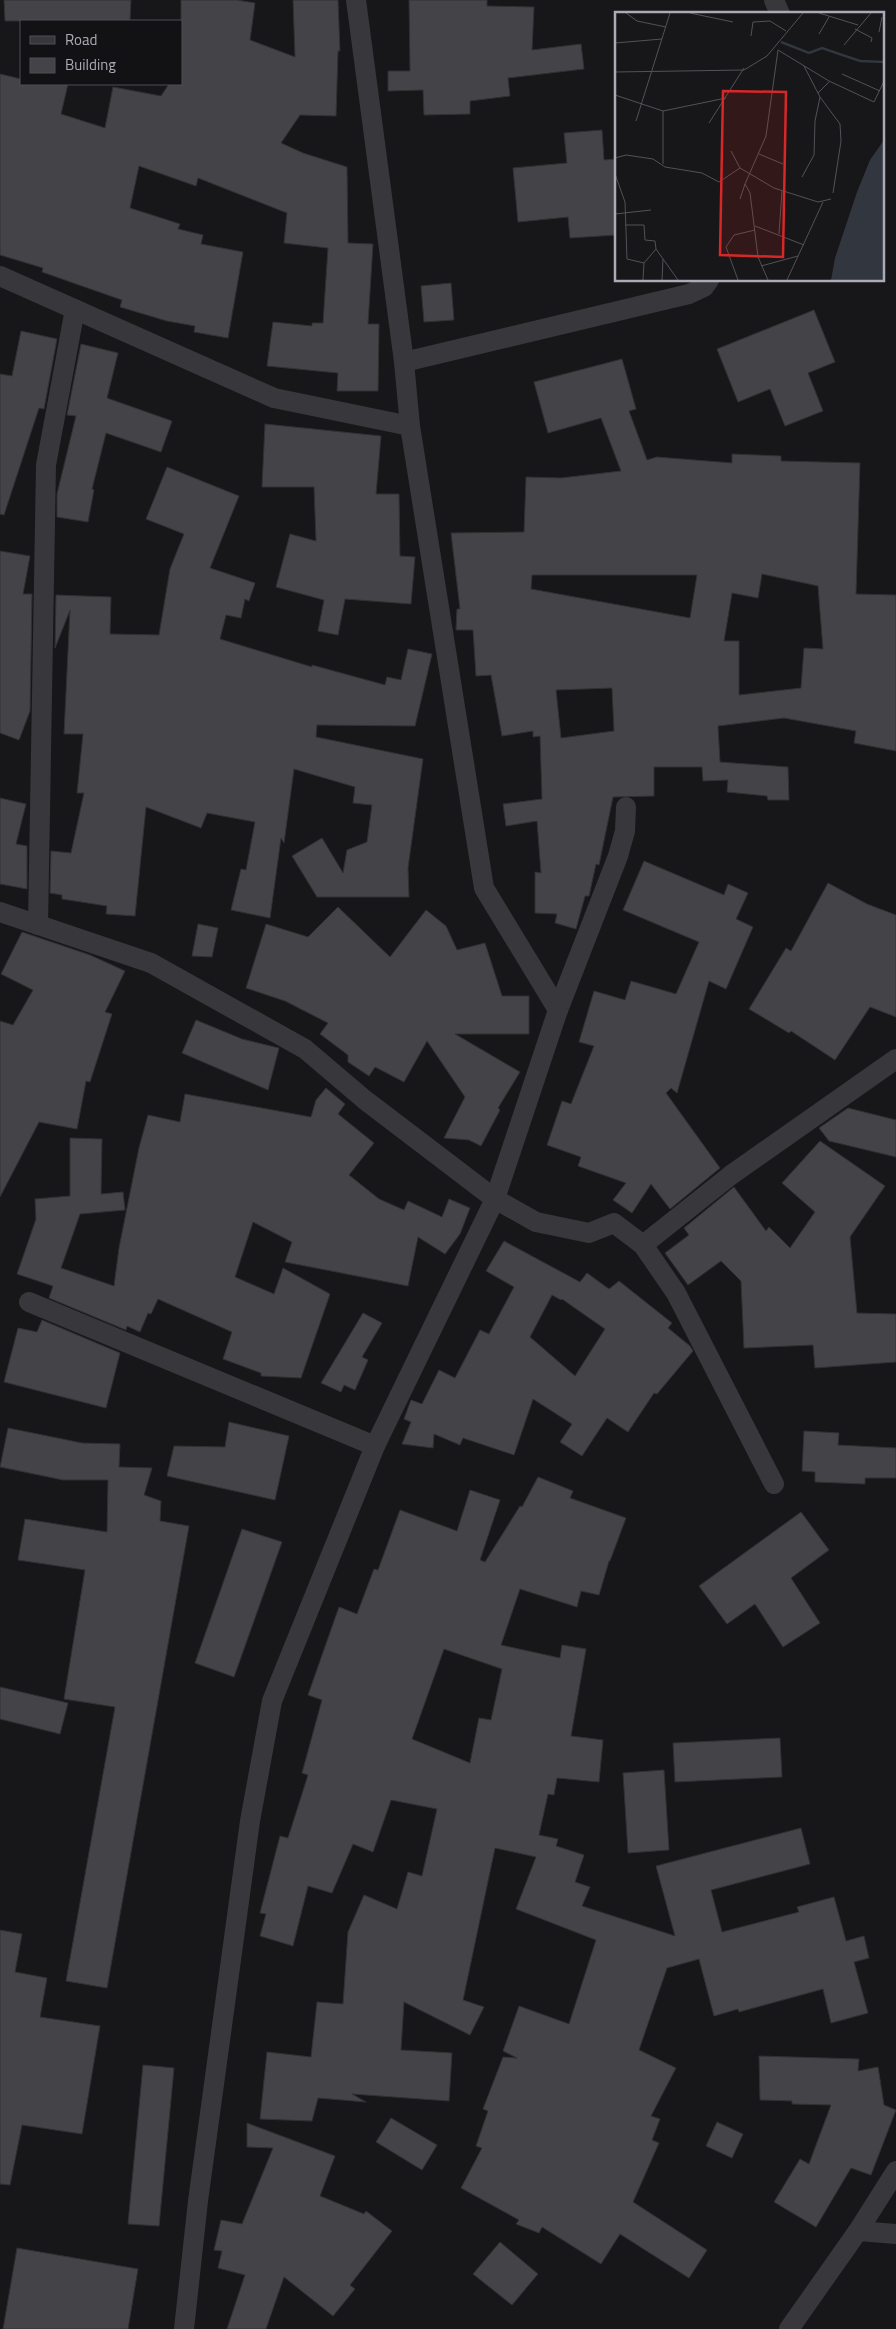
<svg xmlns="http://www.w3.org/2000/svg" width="896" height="2329" viewBox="0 0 896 2329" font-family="'Titillium Web',sans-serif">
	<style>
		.building { fill: #444348; stroke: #313033; fill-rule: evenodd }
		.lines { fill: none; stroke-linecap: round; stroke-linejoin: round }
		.street { stroke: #38383c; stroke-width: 20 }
		.inset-river { fill: none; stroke: #31363f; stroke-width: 2.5 }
		.inset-road { fill: none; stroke: #525257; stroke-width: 1 }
		.view { fill: #d62828; fill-opacity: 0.15; stroke: #d62828; stroke-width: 2.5 }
		.inset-edge { fill: none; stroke: #aaabb6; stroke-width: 2.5 }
	</style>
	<rect width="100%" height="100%" fill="#171618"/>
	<g class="building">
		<polygon points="4,0 131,0 130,21 5,21"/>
		<polygon points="181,0 237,0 255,3 250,40 295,57 293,0 338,0 340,51 338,51 336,116 300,115 281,143 303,153 347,167 348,243 373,244 368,324 379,324 378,391 337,391 338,373 267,366 273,322 312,326 312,323 323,323 328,248 284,243 287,213 198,178 196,186 139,166 130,208 180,224 178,229 203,235 201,244 243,252 228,338 194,332 195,326 167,321 120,307 122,300 42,272 43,268 0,255 0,74 21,79 21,84 68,84 61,114 105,128 113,87 161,96 169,84 181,84"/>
		<polygon points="409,0 487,0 487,6 534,7 532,50 581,44 584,69 508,78 510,96 470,101 470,114 424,115 423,90 388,91 388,71 410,71"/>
		<polygon points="602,130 604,160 616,159 616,235 570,238 568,217 518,222 513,168 567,163 564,133"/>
		<polygon points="451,283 454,320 424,322 421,286"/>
		<polygon points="814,310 835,362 808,373 823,411 785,426 770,389 738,402 717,349"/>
		<polygon points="21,331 57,339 44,409 39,408 4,515 0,514 0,374 12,376"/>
		<polygon points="81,344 118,353 107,398 172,421 161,452 106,433 92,489 94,490 88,522 57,517 57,494 76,416 67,415"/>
		<path d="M 622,359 L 636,409 L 629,411 L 647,460 L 657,457 L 732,463 L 732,454 L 781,456 L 781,461 L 860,463 L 856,594 L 896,595 L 896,751 L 854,743 L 856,731 L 784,718 L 718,726 L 720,762 L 788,767 L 789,800 L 768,800 L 767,796 L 727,792 L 728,780 L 703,781 L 702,767 L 654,767 L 654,796 L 613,797 L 599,865 L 596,864 L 589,896 L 585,896 L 576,929 L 555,923 L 557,914 L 535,913 L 535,872 L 541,873 L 537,821 L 506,826 L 503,804 L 542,799 L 540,736 L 533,737 L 533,731 L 502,736 L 491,675 L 476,676 L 473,630 L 456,630 L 457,609 L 460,609 L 451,533 L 524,532 L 526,477 L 561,478 L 621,471 L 601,418 L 548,433 L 534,382 ZM 762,574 L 818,586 L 823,649 L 804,648 L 801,688 L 739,695 L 739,641 L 724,641 L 732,593 L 758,598 ZM 532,575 L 697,575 L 690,618 L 531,589 ZM 612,688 L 614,731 L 561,738 L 556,690 Z"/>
		<polygon points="265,424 381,436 376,494 399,494 400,556 415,557 411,604 345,599 338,635 318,631 324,600 276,587 290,534 316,541 314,487 262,487"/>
		<polygon points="167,467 239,496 210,568 255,583 249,601 245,599 241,618 226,615 220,639 312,667 312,665 385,685 387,677 401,680 408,649 432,654 415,726 317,725 316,737 423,759 408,868 409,897 317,897 292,856 322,838 343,873 347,850 367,842 372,805 353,803 355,787 294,769 284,843 281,838 270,918 231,910 241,869 246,870 255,822 207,813 201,828 146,807 135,916 106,914 107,906 62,899 62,895 50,893 51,851 71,853 84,793 77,793 83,734 64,734 70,610 55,648 56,595 111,597 110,634 159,635 170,569 184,534 146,519"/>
		<polygon points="0,551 30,556 23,594 32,594 30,711 19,740 0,733"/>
		<polygon points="0,798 26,804 16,844 27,846 27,889 0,884"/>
		<polygon points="644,861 724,895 728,884 748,893 736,919 753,927 726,989 709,981 677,1093 671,1088 666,1093 720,1168 670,1209 651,1184 632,1213 613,1200 626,1183 578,1166 581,1157 547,1145 562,1101 571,1104 594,1046 579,1042 594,991 625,1000 631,981 676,994 699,942 623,910"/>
		<polygon points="828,883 867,904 896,915 896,1017 870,1007 835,1060 791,1031 789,1033 749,1009 786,948 791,951"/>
		<polygon points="338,907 390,957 426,910 446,926 457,950 485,943 502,996 529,996 529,1034 455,1034 520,1072 498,1108 500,1110 481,1146 469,1140 444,1138 465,1097 427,1041 404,1082 375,1067 369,1076 348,1062 348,1055 320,1034 328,1023 285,1001 246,988 266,924 308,937"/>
		<polygon points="198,924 218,928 212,957 192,956"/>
		<polygon points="22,932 90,955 125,971 105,1012 112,1014 90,1082 86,1081 77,1129 39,1122 0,1197 0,1021 13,1025 33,990 1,974"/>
		<polygon points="196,1020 242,1039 279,1048 268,1090 182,1053"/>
		<polygon points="326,1088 345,1104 338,1114 374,1143 349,1175 379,1199 404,1210 408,1201 442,1217 449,1199 470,1208 460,1234 445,1254 418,1237 408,1286 285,1262 292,1242 253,1222 235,1277 274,1294 283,1268 330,1294 301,1378 261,1376 261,1373 223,1359 232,1332 158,1299 151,1314 148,1313 140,1332 127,1326 126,1330 49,1298 53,1286 17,1274 36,1219 35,1199 70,1196 70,1138 102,1139 101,1194 123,1192 125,1210 80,1214 61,1268 114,1286 119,1248 139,1148 148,1115 180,1122 185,1094 311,1117 316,1100"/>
		<polygon points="848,1108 896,1120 896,1157 829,1141 819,1128"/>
		<polygon points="820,1141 885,1186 850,1237 857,1313 896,1314 896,1362 815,1368 813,1345 744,1348 741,1281 721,1261 688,1285 665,1253 689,1235 684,1228 734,1187 766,1231 769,1227 790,1248 815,1212 782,1183"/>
		<path d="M 504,1241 L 580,1282 L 587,1273 L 609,1289 L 619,1281 L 672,1323 L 668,1328 L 690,1346 L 693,1351 L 657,1394 L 654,1393 L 628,1432 L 607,1418 L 582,1456 L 560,1442 L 572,1424 L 533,1399 L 514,1455 L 463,1438 L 460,1445 L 434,1434 L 433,1448 L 402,1444 L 411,1422 L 404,1419 L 411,1400 L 422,1404 L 439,1370 L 455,1378 L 480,1330 L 489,1334 L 514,1287 L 486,1271 ZM 552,1295 L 561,1300 L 562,1299 L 605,1329 L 575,1376 L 530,1337 Z"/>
		<polygon points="363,1313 382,1323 362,1357 368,1360 355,1390 344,1385 341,1392 321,1383"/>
		<polygon points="42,1320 120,1353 106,1408 4,1382 18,1328 37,1332"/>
		<polygon points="229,1422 289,1436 275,1500 167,1476 174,1446 225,1447"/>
		<polygon points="8,1428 82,1443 120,1444 119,1467 152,1468 144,1495 161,1501 160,1521 189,1526 107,1988 66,1981 115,1707 64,1699 85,1570 18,1560 25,1519 107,1532 108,1480 63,1480 0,1467"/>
		<polygon points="804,1431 839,1433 838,1445 896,1448 896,1478 865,1478 865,1484 815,1482 815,1472 802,1471"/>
		<path d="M 538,1477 L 573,1491 L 570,1498 L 626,1518 L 610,1561 L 609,1561 L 599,1595 L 581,1591 L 577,1607 L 520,1589 L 501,1645 L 560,1658 L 562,1645 L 586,1649 L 571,1736 L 603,1740 L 599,1782 L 557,1778 L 554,1795 L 548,1794 L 539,1835 L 558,1839 L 556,1846 L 584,1855 L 575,1882 L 590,1887 L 582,1906 L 675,1936 L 656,1866 L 801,1828 L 810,1864 L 711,1890 L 722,1932 L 799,1912 L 797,1907 L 834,1897 L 846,1941 L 864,1936 L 869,1958 L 854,1962 L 868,2013 L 831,2023 L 823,1989 L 739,2012 L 738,2009 L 714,2016 L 699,1959 L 667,1968 L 639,2050 L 676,2068 L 651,2116 L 660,2119 L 652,2140 L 659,2143 L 633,2202 L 707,2250 L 689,2278 L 620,2234 L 601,2264 L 542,2227 L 539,2233 L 516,2224 L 519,2220 L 461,2188 L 482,2148 L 476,2146 L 488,2111 L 483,2109 L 503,2057 L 517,2058 L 503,2051 L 519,2006 L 569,2024 L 596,1940 L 516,1909 L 536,1857 L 495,1848 L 463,2000 L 484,2007 L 470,2035 L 404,2002 L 401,2050 L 452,2053 L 449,2101 L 352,2094 L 366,2102 L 318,2098 L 312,2121 L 260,2119 L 267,2052 L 311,2057 L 317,2002 L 343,2004 L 348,1932 L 364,1895 L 397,1909 L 408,1872 L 422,1876 L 437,1809 L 391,1800 L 373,1852 L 353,1844 L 332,1893 L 308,1886 L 293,1946 L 260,1936 L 266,1914 L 260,1913 L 280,1836 L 288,1838 L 308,1775 L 302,1773 L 322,1700 L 308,1695 L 339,1607 L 357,1614 L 374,1569 L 378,1570 L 400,1510 L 457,1531 L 470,1490 L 500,1500 L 480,1560 L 485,1562 L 520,1506 L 522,1507 ZM 444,1649 L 502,1669 L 491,1720 L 479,1718 L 470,1763 L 412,1739 Z"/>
		<polygon points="801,1512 829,1550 791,1578 820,1623 783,1647 755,1604 727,1624 699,1586"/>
		<polygon points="242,1529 282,1542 234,1677 195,1663"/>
		<polygon points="0,1687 68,1703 60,1734 0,1719"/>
		<polygon points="780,1738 782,1777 675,1782 673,1743"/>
		<polygon points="664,1770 669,1850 628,1853 623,1773"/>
		<polygon points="0,1930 22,1934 15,1972 47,1978 40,2017 100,2026 82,2134 22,2125 10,2185 0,2184"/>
		<polygon points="759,2056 859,2059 858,2071 878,2067 884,2105 896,2110 871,2175 851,2168 816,2227 774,2202 800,2159 809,2164 831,2105 792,2104 792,2101 760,2100"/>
		<polygon points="143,2065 174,2068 159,2226 128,2224"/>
		<polygon points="391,2118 437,2145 422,2170 376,2142"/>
		<polygon points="717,2122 743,2134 732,2158 706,2146"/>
		<polygon points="247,2123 335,2156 320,2196 364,2214 366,2211 392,2231 350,2285 355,2289 333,2316 284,2277 266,2329 227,2329 245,2275 218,2268 222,2251 214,2250 221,2220 242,2224 273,2148 247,2147"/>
		<polygon points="500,2242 538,2274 512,2305 473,2274"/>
		<polygon points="17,2248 138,2269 128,2329 3,2329"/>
	</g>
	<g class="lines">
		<g class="street">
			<polyline points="774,0 780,14"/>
			<polyline points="0,276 274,398 410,426"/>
			<polyline points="404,362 689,294 704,287 709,280"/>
			<polyline points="0,912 151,963 305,1049 365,1100 495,1199 536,1222 589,1233 614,1223 643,1245 676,1293 774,1484"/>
			<polyline points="38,925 46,465 75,309"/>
			<polyline points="558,1010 618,856 625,831 626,807"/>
			<polyline points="643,1245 731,1175 896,1059"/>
			<polyline points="29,1302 375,1446"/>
			<polyline points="858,2231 896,2234"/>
			<polyline points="184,2329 198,2201 250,1821 272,1701 375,1446 495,1199 558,1010 484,888 410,426 404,362 356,0"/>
			<polyline points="789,2329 858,2231 896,2171"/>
		</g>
	</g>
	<g transform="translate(615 12)">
		<rect width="269" height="269" fill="#171618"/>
		<path d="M 269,128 L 269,268 L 216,268 L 220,246 L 242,180 L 255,148 Z" fill="#31363f"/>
		<path class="inset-river" d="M 166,30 L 194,41 L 207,36 L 245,49 L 269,50"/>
		<path class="inset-road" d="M 11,1 L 22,9 L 51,15M 75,1 L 118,10M 204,1 L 243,13M 240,17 L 257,26 L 256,30M 264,20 L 267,5M 204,22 L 214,5M 136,24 L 138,10 L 155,9 L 171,19M 0,31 L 47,27M 229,33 L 256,1M 163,38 L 214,69 L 259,90 L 269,69M 189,54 L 205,85 L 225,112 L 226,129 L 218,181M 0,60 L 129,58 L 152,44 L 188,1M 227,62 L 265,79M 203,81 L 214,70M 0,83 L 48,99 L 111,86M 21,109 L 55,1M 94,111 L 129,56M 116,139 L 125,156 L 159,176 L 203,190 L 216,187M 144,142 L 168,152M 0,146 L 11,143 L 38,147 L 50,155 L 87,161 L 104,170 L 125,156M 48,152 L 48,99M 0,162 L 10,190 L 12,247 L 29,251M 187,165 L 199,143 L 200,109 L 205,85M 125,187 L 130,172M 0,202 L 36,198M 10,213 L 29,213 L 30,228 L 40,229 L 41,237M 140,214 L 189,233M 164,222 L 167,179M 146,254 L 183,244M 28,268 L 29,251 L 41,237 L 63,268M 47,268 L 48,247M 123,268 L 111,235 L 119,223 L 140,218M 153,268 L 143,245 L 135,181 L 130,172 L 151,124 L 163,38M 172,268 L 208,190"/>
		<path class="view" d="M 108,79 L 171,80 L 168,245 L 105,243 Z"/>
		<rect width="269" height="269" class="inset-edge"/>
	</g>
	<rect x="20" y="20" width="162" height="65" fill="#121113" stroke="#4f4f54"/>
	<rect x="30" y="36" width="25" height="8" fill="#38383c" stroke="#4f4f54"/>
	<text x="65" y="45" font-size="15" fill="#aaabb6">Road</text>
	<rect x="30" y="58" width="25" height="15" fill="#444348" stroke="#4f4f54"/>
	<text x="65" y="70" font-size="15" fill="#aaabb6">Building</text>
</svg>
